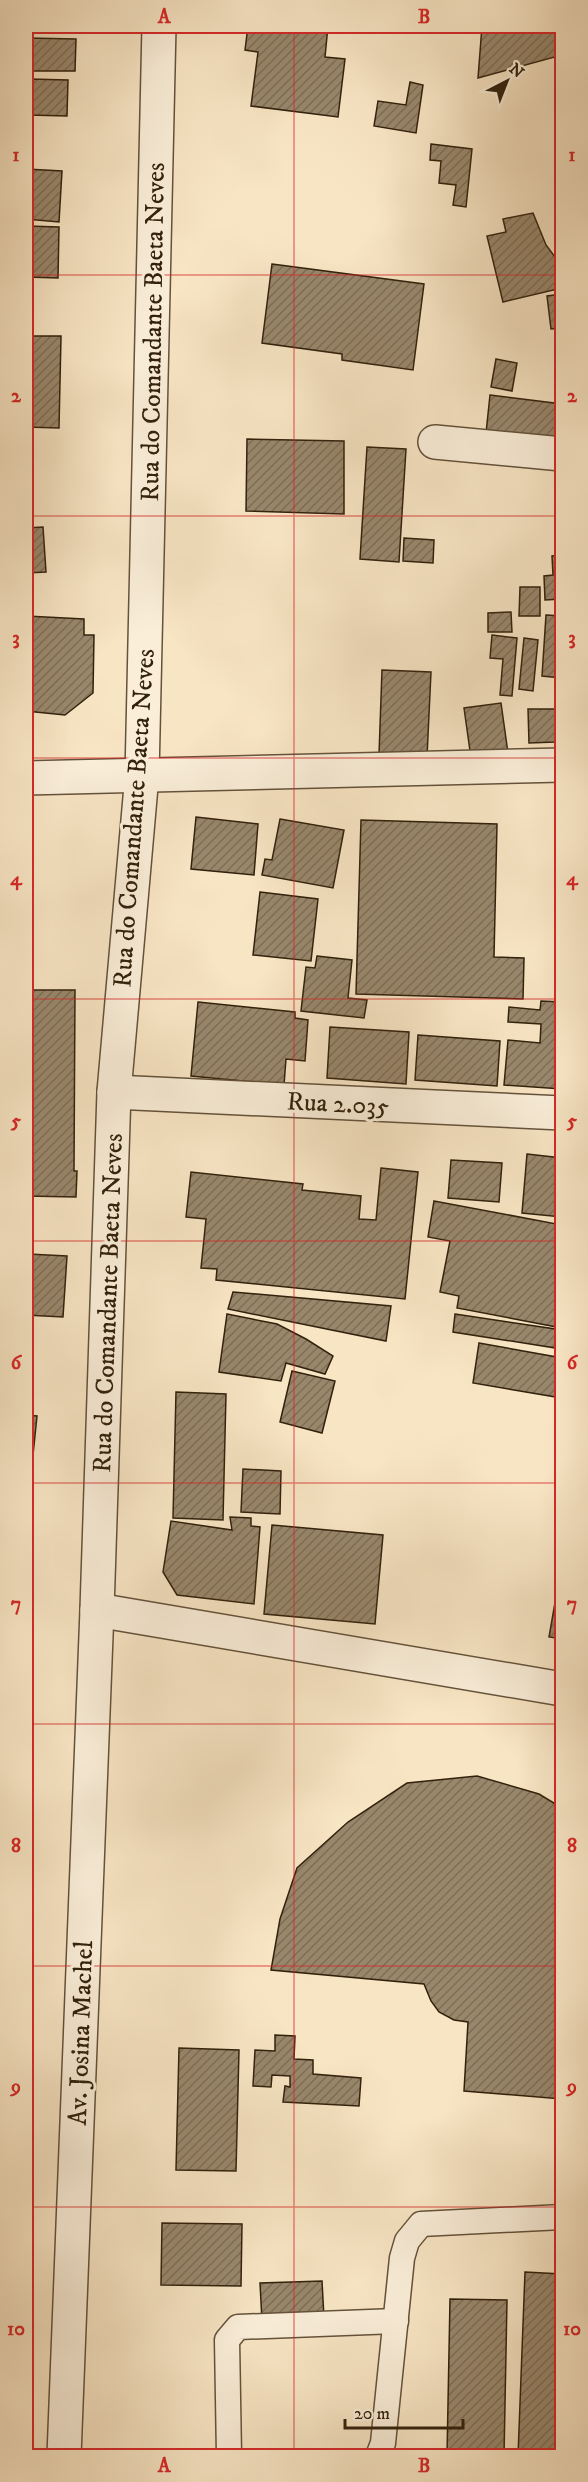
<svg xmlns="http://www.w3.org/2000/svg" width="588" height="2482" viewBox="0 0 588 2482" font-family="'IM FELL DW Pica',serif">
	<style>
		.building { fill: url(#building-hatch); stroke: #32210c; stroke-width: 1.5 }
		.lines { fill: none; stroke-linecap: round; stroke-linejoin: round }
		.lane-casing { stroke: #64523a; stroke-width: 27 }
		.street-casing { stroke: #64523a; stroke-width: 36 }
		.lane { stroke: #faeed9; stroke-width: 24 }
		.street { stroke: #faeed9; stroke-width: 33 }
		.grid { fill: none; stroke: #d62828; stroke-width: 1.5; stroke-opacity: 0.55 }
		.labels { text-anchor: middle; stroke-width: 6; stroke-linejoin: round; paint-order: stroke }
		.street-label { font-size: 26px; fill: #32210c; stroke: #faeed9 }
		.neatline { fill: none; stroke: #d62828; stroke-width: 2 }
		.grid-label { font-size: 20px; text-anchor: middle; font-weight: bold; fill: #d62828 }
	</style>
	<defs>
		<pattern id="building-hatch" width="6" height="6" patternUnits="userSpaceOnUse" patternTransform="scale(1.5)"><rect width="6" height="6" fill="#99876c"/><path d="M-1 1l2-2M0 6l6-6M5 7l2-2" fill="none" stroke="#7d6e57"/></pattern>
	</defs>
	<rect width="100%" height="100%" fill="#f8e5c4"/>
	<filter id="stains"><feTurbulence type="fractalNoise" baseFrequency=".00333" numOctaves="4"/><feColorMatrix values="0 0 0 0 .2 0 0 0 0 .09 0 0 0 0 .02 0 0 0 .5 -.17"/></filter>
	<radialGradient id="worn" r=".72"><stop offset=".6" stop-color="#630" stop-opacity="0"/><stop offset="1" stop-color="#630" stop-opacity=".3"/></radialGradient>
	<g class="building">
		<polygon points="248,26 328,26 325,57 345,59 338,117 251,106 258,52 245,50"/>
		<polygon points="482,26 562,26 562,55 478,78"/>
		<polygon points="27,38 76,39 75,71 26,71"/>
		<polygon points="30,79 68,80 67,116 29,115"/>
		<polygon points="410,82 423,85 416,133 374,126 378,101 406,105"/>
		<polygon points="431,144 472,149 466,207 453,205 456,185 439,183 441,161 430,160"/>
		<polygon points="26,169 62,171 59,222 26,219"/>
		<polygon points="533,213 546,245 555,257 562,288 503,302 487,236 506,232 503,219"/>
		<polygon points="26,226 59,227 58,278 26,277"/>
		<polygon points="272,264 424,284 413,370 342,360 342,354 262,343"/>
		<polygon points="562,294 562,328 551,329 547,296"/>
		<polygon points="26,336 61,336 59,428 26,427"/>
		<polygon points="496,359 517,363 512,391 491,387"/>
		<polygon points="490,395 562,404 562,443 486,433"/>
		<polygon points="247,439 344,441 344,514 246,511"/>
		<polygon points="367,447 406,449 399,562 360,559"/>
		<polygon points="43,527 46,572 26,573 26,528"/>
		<polygon points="404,538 434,540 433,563 403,561"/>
		<polygon points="562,555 562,599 545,600 544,576 553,575 552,556"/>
		<polygon points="520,587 540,587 540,616 519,616"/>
		<polygon points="511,612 512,632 488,632 488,613"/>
		<polygon points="546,615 562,616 561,678 542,676"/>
		<polygon points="26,616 84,619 84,635 94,635 93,693 65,715 26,711"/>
		<polygon points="492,635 517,638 512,696 500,695 503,659 490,658"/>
		<polygon points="524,638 538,640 533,691 519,689"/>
		<polygon points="382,670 431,672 427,757 379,755"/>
		<polygon points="501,703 508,753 471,758 464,708"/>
		<polygon points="559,703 562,703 562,739 560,739"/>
		<polygon points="528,709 555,709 555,742 529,743"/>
		<polygon points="196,817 258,824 254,875 191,869"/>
		<polygon points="280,819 344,830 333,888 262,875 265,859 272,860"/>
		<polygon points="361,820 497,824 494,957 524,958 523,999 356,994"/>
		<polygon points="260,892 318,899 311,961 253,955"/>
		<polygon points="317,956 352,960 348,998 367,1000 364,1018 301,1011 306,967 315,968"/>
		<polygon points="26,990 75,990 74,1171 77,1171 76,1197 26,1196"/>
		<polygon points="541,1001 562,1002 562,1089 504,1085 508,1040 540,1043 541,1024 508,1022 509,1007 540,1010"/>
		<polygon points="198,1002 295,1012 295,1018 308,1020 305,1061 286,1059 284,1085 191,1076"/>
		<polygon points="330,1027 409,1032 406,1084 327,1078"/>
		<polygon points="418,1035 500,1041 497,1086 415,1080"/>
		<polygon points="527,1154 562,1158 562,1217 522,1213"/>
		<polygon points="451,1160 502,1163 499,1202 448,1198"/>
		<polygon points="381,1168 418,1172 405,1299 216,1280 217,1269 201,1268 206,1219 186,1217 191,1172 303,1184 302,1190 361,1196 359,1219 376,1220"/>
		<polygon points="434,1201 562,1225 562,1328 457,1308 459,1296 440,1292 450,1241 428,1237"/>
		<polygon points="28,1254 67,1256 63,1317 26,1315"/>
		<polygon points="233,1292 391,1306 386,1341 228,1309"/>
		<polygon points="227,1314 277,1324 306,1339 333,1356 325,1374 286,1363 281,1381 219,1372"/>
		<polygon points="455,1314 562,1330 562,1349 453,1332"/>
		<polygon points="479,1343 562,1358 562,1398 473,1383"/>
		<polygon points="292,1371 335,1381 322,1433 280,1422"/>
		<polygon points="176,1392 226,1394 223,1520 173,1518"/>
		<polygon points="26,1415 37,1416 26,1524"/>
		<polygon points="243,1469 281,1471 280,1514 241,1512"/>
		<polygon points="230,1517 251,1518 251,1526 260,1527 254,1604 177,1595 163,1572 171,1521 232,1530"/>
		<polygon points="272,1525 383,1535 375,1624 264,1614"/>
		<polygon points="562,1563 562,1639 549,1637"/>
		<polygon points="477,1776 539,1794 562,1808 562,2099 464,2091 468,2022 454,2020 439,2012 431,2001 424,1984 271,1970 280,1919 297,1868 348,1822 407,1783"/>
		<polygon points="275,2035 295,2036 294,2059 313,2060 313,2074 361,2078 359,2106 283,2102 285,2086 290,2087 290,2076 272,2075 271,2087 253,2086 255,2050 275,2051"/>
		<polygon points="179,2048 239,2050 236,2171 176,2170"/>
		<polygon points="162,2223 242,2224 241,2286 161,2285"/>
		<polygon points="525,2272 562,2274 562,2456 518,2456"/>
		<polygon points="322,2281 324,2318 262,2321 260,2283"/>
		<polygon points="450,2299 507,2300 504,2456 447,2456"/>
	</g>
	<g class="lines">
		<g class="lane-casing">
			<g id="lane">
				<polyline points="229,2456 227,2340 238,2327 396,2321"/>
				<polyline points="378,2456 383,2443 402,2258 407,2241 421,2224 562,2217"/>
			</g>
		</g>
		<g class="street-casing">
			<g id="street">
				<polyline points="435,442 562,454"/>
				<polyline points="26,778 562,765"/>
				<polyline points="114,1092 562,1113"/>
				<polyline points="97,1610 562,1689"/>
				<polyline points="64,2456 97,1610 114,1092 142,775 159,26"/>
			</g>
		</g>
		<use href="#lane" class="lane"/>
		<use href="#street" class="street"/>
	</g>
	<path class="grid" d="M 294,26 L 294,2456M 26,275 L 562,275M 26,516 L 562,516M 26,758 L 562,758M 26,999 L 562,999M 26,1241 L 562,1241M 26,1483 L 562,1483M 26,1724 L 562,1724M 26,1966 L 562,1966M 26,2207 L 562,2207"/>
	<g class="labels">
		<g class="street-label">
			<text transform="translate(152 332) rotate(-89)" y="9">Rua do Comandante Baeta Neves</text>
			<text transform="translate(133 818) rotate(-86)" y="9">Rua do Comandante Baeta Neves</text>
			<text transform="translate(338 1103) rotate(3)" y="9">Rua 2.035</text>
			<text transform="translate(107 1303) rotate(-88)" y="9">Rua do Comandante Baeta Neves</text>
			<text transform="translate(80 2033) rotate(-88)" y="9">Av. Josina Machel</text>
		</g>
	</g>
	<rect width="588" height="2482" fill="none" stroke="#f8e5c4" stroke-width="66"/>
	<g transform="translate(507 81) rotate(42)" stroke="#faeed9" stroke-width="4.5" paint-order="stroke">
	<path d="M0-4.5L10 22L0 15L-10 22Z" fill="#32210c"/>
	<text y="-9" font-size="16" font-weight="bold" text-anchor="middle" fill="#32210c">N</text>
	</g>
	<path d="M345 2419v9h118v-9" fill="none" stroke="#32210c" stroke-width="3"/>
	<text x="354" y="2419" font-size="18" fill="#32210c" stroke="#faeed9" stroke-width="4.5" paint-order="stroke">20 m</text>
	<rect x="33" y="33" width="522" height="2416" class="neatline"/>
	<g class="grid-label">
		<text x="164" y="23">A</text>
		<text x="424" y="23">B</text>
		<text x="16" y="161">1</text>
		<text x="572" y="161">1</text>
		<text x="16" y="402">2</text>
		<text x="572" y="402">2</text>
		<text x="16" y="644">3</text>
		<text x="572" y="644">3</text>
		<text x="16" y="885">4</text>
		<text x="572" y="885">4</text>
		<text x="16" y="1127">5</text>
		<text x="572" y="1127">5</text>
		<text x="16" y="1369">6</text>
		<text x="572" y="1369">6</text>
		<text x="16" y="1610">7</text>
		<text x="572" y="1610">7</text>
		<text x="16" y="1852">8</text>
		<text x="572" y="1852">8</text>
		<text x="16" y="2093">9</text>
		<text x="572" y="2093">9</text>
		<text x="16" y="2335">10</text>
		<text x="572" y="2335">10</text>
		<text x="164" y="2472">A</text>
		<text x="424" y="2472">B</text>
	</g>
	<rect width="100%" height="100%" filter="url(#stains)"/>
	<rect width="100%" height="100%" fill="url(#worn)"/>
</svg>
